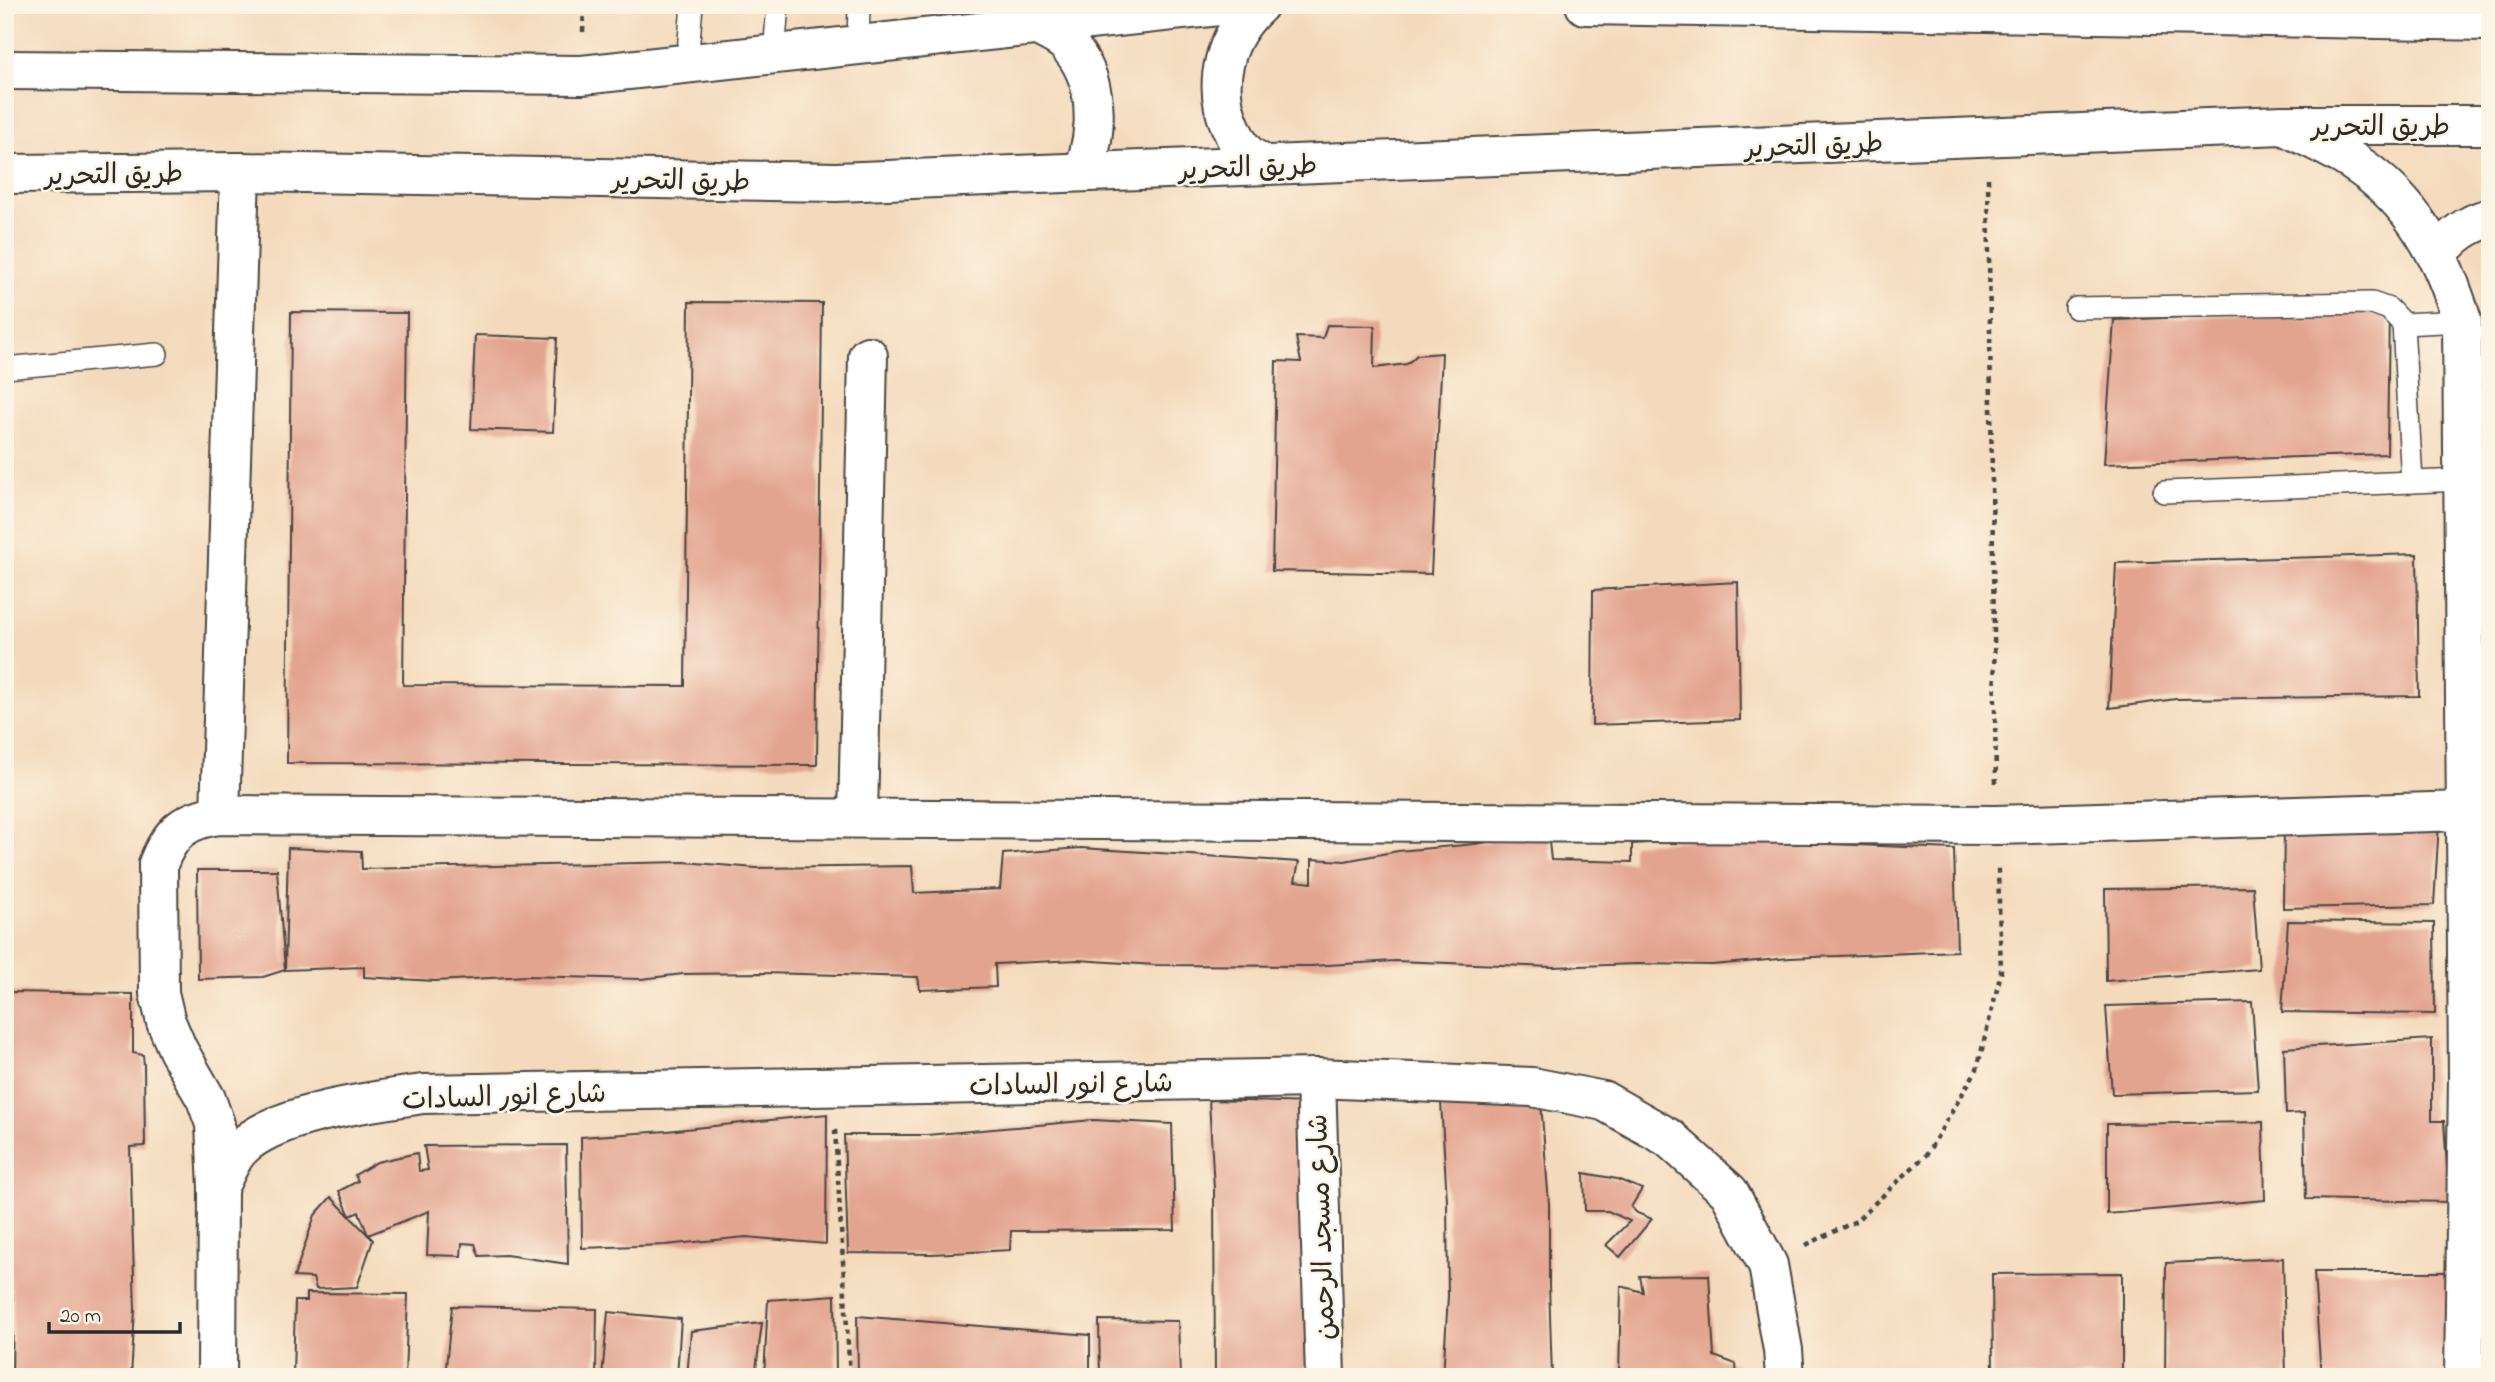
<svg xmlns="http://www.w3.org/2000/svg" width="2495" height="1382" viewBox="0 0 2495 1382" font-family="'Indie Flower','Playpen Sans Arabic',sans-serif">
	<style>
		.building { fill: #e3a48f }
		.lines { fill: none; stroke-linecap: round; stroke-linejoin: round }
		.lane-casing { stroke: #494541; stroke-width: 24 }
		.street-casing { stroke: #494541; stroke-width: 42 }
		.secondary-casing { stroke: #494541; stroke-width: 42 }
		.path { stroke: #494541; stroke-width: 4.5; stroke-dasharray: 5 5; stroke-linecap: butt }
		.lane { stroke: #fff; stroke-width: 21 }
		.street { stroke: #fff; stroke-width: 38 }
		.secondary { stroke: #fff; stroke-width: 38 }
		.labels { text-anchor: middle; stroke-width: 5; stroke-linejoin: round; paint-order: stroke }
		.street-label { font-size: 28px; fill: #2b2b2b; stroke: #fcf5e5 }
	</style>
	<rect width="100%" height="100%" fill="#fcf5e5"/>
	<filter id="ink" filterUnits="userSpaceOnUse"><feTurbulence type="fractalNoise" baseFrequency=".0143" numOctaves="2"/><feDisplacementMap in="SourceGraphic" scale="14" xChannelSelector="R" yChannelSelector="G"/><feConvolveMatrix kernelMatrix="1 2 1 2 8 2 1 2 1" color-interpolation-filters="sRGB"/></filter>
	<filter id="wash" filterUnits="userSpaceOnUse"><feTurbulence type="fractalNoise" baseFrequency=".00686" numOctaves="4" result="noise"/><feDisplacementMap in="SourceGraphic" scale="28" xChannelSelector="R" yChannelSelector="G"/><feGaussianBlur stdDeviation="1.57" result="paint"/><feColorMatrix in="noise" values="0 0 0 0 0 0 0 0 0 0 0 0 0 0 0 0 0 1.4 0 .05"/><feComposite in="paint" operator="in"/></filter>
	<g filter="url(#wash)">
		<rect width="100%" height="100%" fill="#f4dabc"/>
		<g id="blocks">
			<g class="building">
				<polygon points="689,302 822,303 817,765 287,763 291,312 407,313 403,685 685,686"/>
				<polygon points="2389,309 2387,454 2104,464 2114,320"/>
				<polygon points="1327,325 1375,326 1374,368 1407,364 1417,355 1442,353 1431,574 1272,571 1276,361 1301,362 1296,337 1323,338"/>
				<polygon points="475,335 557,338 553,432 471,429"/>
				<polygon points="2417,554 2419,696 2176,699 2109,708 2116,563"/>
				<polygon points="1738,582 1740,720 1592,725 1593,590"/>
				<polygon points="2439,822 2434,905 2283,908 2284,824"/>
				<polygon points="1548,833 1551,860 1632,862 1632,844 1711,839 1954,849 1957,951 1790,958 1712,965 1636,964 1552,967 1395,961 1311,966 1155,965 1078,960 995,964 996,987 920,990 918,977 762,973 683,974 641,979 526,976 435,981 364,977 364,967 285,970 288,848 361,851 362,869 684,862 756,868 912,866 914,893 1000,889 1003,854 1081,848 1299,862 1295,881 1312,883 1312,859 1345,861 1398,851 1475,844"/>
				<polygon points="197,870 277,870 285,970 263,977 198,979"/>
				<polygon points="2253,887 2259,969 2106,981 2105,889"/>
				<polygon points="2288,921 2434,923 2435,1014 2282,1012"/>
				<polygon points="8,992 133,994 133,1053 143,1055 144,1066 145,1146 130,1147 135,1310 131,1377 12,1377 13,1303 6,1233"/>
				<polygon points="2252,1002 2258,1090 2112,1094 2106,1006"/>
				<polygon points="2432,1039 2432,1121 2444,1121 2449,1202 2306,1199 2304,1113 2286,1114 2284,1048"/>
				<polygon points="1209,1100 1311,1103 1313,1377 1215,1377 1214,1189"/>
				<polygon points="1441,1102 1541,1103 1549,1204 1549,1285 1552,1377 1443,1377 1448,1296 1447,1200"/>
				<polygon points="827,1114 826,1244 746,1237 665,1245 582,1248 581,1137 667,1131"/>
				<polygon points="1093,1120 1172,1124 1175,1230 1011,1231 1010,1250 932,1254 848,1253 844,1135 927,1135"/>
				<polygon points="2263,1122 2265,1200 2107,1214 2107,1124"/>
				<polygon points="566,1145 568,1264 506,1255 479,1256 475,1244 462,1243 461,1256 427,1255 429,1211 368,1235 359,1212 350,1216 339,1191 358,1181 355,1175 377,1162 417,1153 419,1171 428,1170 424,1146"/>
				<polygon points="1584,1173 1617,1179 1642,1189 1631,1207 1637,1213 1652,1219 1620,1257 1606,1245 1630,1221 1608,1211 1585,1211"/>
				<polygon points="331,1197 373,1240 357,1287 316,1289 313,1278 294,1277 315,1215"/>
				<polygon points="2283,1258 2286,1377 2165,1377 2166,1263"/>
				<polygon points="2314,1272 2448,1272 2448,1377 2321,1377"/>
				<polygon points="2122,1273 2122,1377 1993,1377 1992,1274"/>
				<polygon points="1709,1275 1714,1356 1736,1364 1737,1377 1619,1377 1621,1286 1643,1292 1640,1276"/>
				<polygon points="307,1293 408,1294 405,1377 293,1377 295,1301 307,1301"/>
				<polygon points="835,1295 836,1377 764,1377 768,1300"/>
				<polygon points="452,1306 597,1309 596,1377 445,1377"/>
				<polygon points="608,1312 681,1319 677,1377 602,1377"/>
				<polygon points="857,1316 1090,1335 1090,1377 858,1377"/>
				<polygon points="1099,1320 1178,1321 1180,1377 1100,1377"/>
				<polygon points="762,1323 755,1377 687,1377 691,1331"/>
			</g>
		</g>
	</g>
	<g filter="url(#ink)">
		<use href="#blocks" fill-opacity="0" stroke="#494541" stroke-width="2"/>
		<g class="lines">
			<g class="lane-casing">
				<g id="lane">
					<polyline points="858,45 859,5"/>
					<polyline points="774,54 778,5"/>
					<polyline points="687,64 692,5"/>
					<polyline points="2076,308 2372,303 2389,309 2403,324 2412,482"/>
					<polyline points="2403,324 2462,321"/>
					<polyline points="5,368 157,354"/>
					<polyline points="2164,492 2462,480"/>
				</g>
			</g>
			<g class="street-casing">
				<g id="street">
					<path d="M 2283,125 C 2307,137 2333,148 2355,163 C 2413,201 2443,256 2462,321 L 2468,1076 L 2464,1377"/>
					<path d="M 2438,254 C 2452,236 2467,224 2490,218"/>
					<polyline points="220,815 240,172"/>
					<polyline points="858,818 868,356"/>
					<polyline points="1316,1078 1325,1377"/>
					<path d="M 218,1188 C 224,1177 230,1160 239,1150 C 273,1113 374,1101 423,1094 L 1316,1078 L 1532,1087 L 1604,1101 L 1669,1138 L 1729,1192 L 1768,1265 L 1783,1350 L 1785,1377"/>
					<path d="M 217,1377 L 218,1188 L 215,1124 L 206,1099 L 178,1050 L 166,1022 L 159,993 L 158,864 C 170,832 186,819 220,815 L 1996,825 L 2466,811"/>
				</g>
			</g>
			<g class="secondary-casing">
				<g id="secondary">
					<path d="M 1259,5 C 1226,35 1211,82 1230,125 C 1234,135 1239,146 1246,153 C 1251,158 1259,162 1265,165"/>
					<polyline points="1585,5 2490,21"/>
					<path d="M 1038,26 C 1047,31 1059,36 1066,43 C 1100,77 1099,131 1083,172"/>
					<polyline points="5,70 582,75 1228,5"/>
					<polyline points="5,174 240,172 836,182 2283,125 2490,125"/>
				</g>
			</g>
			<g class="path">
				<polyline points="583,32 584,5"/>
				<polyline points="1988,178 1996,785"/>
				<polyline points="835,1130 850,1377"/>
				<polyline points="1806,1245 1856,1221 1927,1154 1977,1069 2001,973 1998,867"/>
			</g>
			<use href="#lane" class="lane"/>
			<use href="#street" class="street"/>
			<use href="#secondary" class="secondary"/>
		</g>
	</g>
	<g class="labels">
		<g class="street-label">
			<text x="2381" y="135">طريق التحرير</text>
			<text transform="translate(1814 144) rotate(-2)" y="10">طريق التحرير</text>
			<text transform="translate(1248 166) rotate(-2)" y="10">طريق التحرير</text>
			<text transform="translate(114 173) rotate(-1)" y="10">طريق التحرير</text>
			<text transform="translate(681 179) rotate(1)" y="10">طريق التحرير</text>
			<text transform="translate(1071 1083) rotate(-1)" y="10">شارع انور السادات</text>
			<text transform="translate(504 1095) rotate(-2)" y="10">شارع انور السادات</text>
			<text transform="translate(1320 1227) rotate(-92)" y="10">شارع مسجد الرحمن</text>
		</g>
	</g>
	<rect width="2495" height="1382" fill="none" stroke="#fcf5e5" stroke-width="28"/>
	<path d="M49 1322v10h131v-10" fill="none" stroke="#2b2b2b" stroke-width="3.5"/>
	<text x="60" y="1322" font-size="21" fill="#2b2b2b" stroke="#fcf5e5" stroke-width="5" paint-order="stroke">20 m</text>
</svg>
